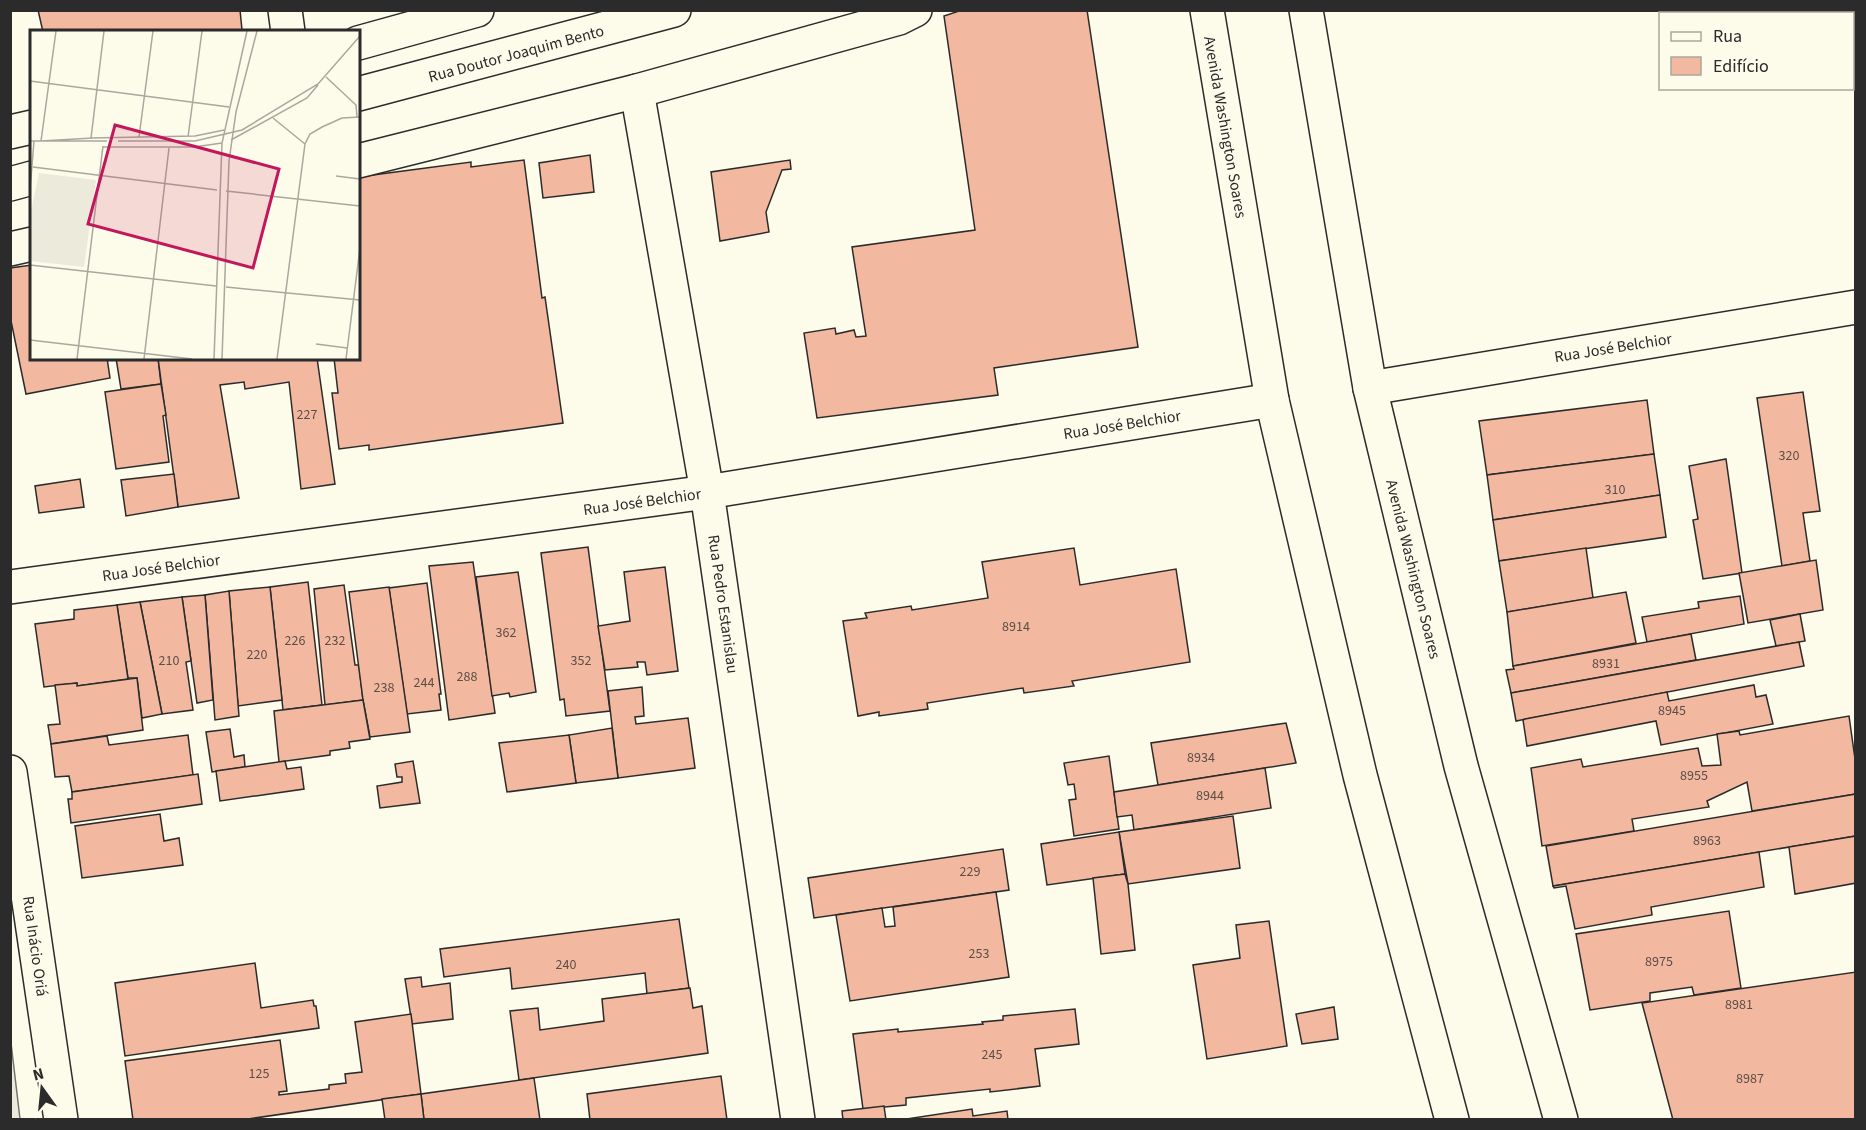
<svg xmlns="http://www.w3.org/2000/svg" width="1866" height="1130" viewBox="0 0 1866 1130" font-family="'Source Sans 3',sans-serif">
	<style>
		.green { fill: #ecebdb; stroke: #74746e; stroke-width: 1.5 }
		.building { fill: #f2b8a0; stroke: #2b2b2b; stroke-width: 1.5 }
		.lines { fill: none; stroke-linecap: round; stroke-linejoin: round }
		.minor-casing { stroke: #2b2b2b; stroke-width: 36 }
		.major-casing { stroke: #2b2b2b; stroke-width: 36 }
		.highway-casing { stroke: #2b2b2b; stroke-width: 36 }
		.minor { stroke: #fdfbea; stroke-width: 33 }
		.major { stroke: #fdfbea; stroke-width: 33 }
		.highway { stroke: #fdfbea; stroke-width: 33 }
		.labels { text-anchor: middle; stroke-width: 4.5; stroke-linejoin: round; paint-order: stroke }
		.number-label { font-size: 14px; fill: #5d4e48 }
		.street-label { font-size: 16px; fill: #2b2b2b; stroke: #fdfbea }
		.inset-road { fill: none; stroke: #a9a89e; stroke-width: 1.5 }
		.view { fill: #c2185b; fill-opacity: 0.15; stroke: #c2185b; stroke-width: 3 }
		.inset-edge { fill: none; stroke: #2b2b2b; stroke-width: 3 }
	</style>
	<rect width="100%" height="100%" fill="#fdfbea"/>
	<polygon class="green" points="10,1043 11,1043 20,1119 11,1119"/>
	<g class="building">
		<polygon points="38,10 240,10 242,30 235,32 43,32"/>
		<polygon points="962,10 1087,10 1138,347 994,368 998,395 817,418 804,333 835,328 836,334 854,330 856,337 866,336 852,247 975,230 944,16"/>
		<polygon points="590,155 594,192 543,198 539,163"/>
		<polygon points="524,160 542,298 545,297 563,423 369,450 369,445 339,449 332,393 338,393 334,358 358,358 358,177 471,162 471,167"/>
		<polygon points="790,160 791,169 782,170 766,212 769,232 720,241 711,172"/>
		<polygon points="32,265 32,358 107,358 110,378 26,394 10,316 10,268"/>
		<polygon points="116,358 158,358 161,384 121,389"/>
		<polygon points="158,358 317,358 335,484 301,489 289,382 245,389 244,382 220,385 239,498 178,507"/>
		<polygon points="161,384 166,415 163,416 169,462 116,469 105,392"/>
		<polygon points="1803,392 1820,511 1803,513 1810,561 1782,566 1757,398"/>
		<polygon points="1647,400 1654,454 1487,475 1479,421"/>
		<polygon points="1654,454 1660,495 1493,520 1487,475"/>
		<polygon points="1726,459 1742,573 1703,579 1693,520 1698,519 1689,466"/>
		<polygon points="174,474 178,507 126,516 121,480"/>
		<polygon points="80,479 84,507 39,513 35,486"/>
		<polygon points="1660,495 1666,537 1499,561 1493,520"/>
		<polygon points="588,547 610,711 566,716 564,699 560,700 541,553"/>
		<polygon points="1074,548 1080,585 1176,569 1190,662 1072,681 1074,686 1024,693 1023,688 927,703 928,709 879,716 879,712 858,716 843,621 867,618 865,613 911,606 912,610 988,598 982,562"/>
		<polygon points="1586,548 1593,598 1507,612 1499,561"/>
		<polygon points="1816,560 1823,610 1748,623 1739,573"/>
		<polygon points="473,562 495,713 449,720 429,566"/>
		<polygon points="665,567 678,671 647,675 645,662 637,662 638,667 605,670 598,626 630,621 624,572"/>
		<polygon points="518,572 536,692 510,697 509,693 492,696 476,577"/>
		<polygon points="308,582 322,705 283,710 270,587"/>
		<polygon points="427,583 441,694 439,694 441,710 407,714 389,588"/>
		<polygon points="344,585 355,665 359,665 363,700 325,705 314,589"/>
		<polygon points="270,587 282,700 238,706 229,591"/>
		<polygon points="389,587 410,732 370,737 363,700 349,592"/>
		<polygon points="229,591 239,716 215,720 205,595"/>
		<polygon points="1626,592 1636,643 1513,666 1507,612"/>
		<polygon points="205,595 213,700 197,703 182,597"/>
		<polygon points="1740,596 1744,624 1647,642 1642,617 1699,608 1698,602"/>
		<polygon points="182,597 191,661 186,662 193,710 162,714 140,602"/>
		<polygon points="140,602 162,714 142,718 137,678 128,678 117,605"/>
		<polygon points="117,605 128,679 77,686 77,683 44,687 35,624 74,619 74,610"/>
		<polygon points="1800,614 1805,641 1776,646 1770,620"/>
		<polygon points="1691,634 1696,660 1511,693 1506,670 1514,669 1513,666"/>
		<polygon points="1799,642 1804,666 1516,721 1511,693"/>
		<polygon points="137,678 143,730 51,744 48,725 60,724 55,685 77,683 77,686"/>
		<polygon points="1754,685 1756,697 1766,695 1773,724 1661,745 1656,721 1527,746 1523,720 1525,719 1667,692 1669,701"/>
		<polygon points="642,687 644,716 635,717 636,724 688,718 695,768 618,778 608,691"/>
		<polygon points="363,700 370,739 349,742 350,748 330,751 330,755 279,762 274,711"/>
		<polygon points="1849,716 1856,766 1856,794 1752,811 1747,782 1707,801 1709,807 1632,819 1634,831 1542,846 1531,768 1581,759 1583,767 1698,748 1702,766 1721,765 1717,734 1739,731 1740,735"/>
		<polygon points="1286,723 1296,763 1158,785 1151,743"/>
		<polygon points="612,728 618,778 576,783 569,735"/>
		<polygon points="230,729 234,757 244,755 245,767 212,772 206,732"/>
		<polygon points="188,735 193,775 72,792 69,776 55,777 51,744 107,736 109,745"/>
		<polygon points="569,735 576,783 507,792 499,743"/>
		<polygon points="1109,756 1119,829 1074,836 1069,800 1076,799 1074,784 1068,785 1064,763"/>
		<polygon points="285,761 287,769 301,767 304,789 220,801 216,771"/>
		<polygon points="413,761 420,803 380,808 377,786 402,782 402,777 397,777 395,764"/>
		<polygon points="1265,768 1271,808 1134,830 1132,815 1117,817 1114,792"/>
		<polygon points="198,774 202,804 71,823 68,799 72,799 72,792"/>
		<polygon points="1856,794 1856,836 1553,886 1546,846"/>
		<polygon points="160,814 164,841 179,838 183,865 82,878 75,826"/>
		<polygon points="1233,816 1240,868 1128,884 1119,832"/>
		<polygon points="1119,832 1125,874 1047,885 1041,844"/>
		<polygon points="1856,836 1856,883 1795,894 1789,847"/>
		<polygon points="1003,849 1009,890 814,918 808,878"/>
		<polygon points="1759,852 1764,887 1651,907 1652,915 1575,929 1566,886 1554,888 1553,886"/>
		<polygon points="1125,874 1128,884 1135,950 1101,954 1093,878"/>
		<polygon points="996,892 1009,977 850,1001 836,915 882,908 885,927 895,926 893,907"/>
		<polygon points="1729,911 1741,988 1694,995 1692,987 1650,993 1650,1001 1590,1010 1576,934"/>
		<polygon points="679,919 689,988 647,994 645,973 512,989 510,968 444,977 440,949"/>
		<polygon points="1269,921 1287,1046 1207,1059 1193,965 1240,958 1236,925"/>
		<polygon points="255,963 261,1008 313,1000 314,1006 316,1006 319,1028 125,1056 115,983"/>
		<polygon points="1856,972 1856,1120 1673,1120 1642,1003"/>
		<polygon points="421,977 422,987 450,983 453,1019 412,1024 405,979"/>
		<polygon points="690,988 693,1008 702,1006 708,1053 519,1080 510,1011 538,1008 540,1030 604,1021 602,999"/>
		<polygon points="1334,1007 1338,1039 1302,1044 1296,1014"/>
		<polygon points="1075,1009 1079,1044 1035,1049 1040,1086 990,1092 990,1089 906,1098 906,1105 863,1109 853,1034 898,1029 898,1032 983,1024 982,1022 1003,1020 1003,1016"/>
		<polygon points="411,1014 421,1094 241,1120 133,1120 125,1061 280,1040 287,1091 279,1092 279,1095 329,1089 329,1085 346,1083 345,1074 362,1072 355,1022"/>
		<polygon points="721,1076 727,1120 590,1120 587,1094"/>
		<polygon points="534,1078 540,1120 424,1120 421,1094"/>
		<polygon points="421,1094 424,1120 385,1120 382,1099"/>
		<polygon points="884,1106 886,1120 843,1120 842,1111"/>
		<polygon points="972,1109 973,1116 1007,1111 1008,1120 900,1120"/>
	</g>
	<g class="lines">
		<g class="minor-casing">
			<g id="minor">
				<polyline points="285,10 288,32"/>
				<polyline points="637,91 707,492 798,1120"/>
				<polyline points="1370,388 1856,307"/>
				<polyline points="10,587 707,492 1272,400"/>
				<polyline points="10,772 61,1120"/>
			</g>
		</g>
		<g class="major-casing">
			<g id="major">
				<polyline points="358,94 674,10"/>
				<polyline points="10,184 32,178"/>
			</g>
		</g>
		<g class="highway-casing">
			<g id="highway">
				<polyline points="1207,10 1272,400 1360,775 1452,1120"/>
				<polyline points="1306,10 1370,388 1461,766 1561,1120"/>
				<polyline points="358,43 477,10"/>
				<polyline points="10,132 32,127"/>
				<polyline points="358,161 637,91 899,18 915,10"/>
				<polyline points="10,249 32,244"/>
			</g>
		</g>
		<use href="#minor" class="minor"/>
		<use href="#major" class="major"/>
		<use href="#highway" class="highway"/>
	</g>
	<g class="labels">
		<g class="number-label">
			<text x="307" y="419">227</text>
			<text x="1789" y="460">320</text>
			<text x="1615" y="494">310</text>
			<text x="1016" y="631">8914</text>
			<text x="506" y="637">362</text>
			<text x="295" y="645">226</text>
			<text x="335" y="645">232</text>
			<text x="257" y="659">220</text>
			<text x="169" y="665">210</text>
			<text x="581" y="665">352</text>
			<text x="1606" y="668">8931</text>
			<text x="467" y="681">288</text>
			<text x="424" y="687">244</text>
			<text x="384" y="692">238</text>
			<text x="1672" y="715">8945</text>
			<text x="1201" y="762">8934</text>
			<text x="1694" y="780">8955</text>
			<text x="1210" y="800">8944</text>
			<text x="1707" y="845">8963</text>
			<text x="970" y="876">229</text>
			<text x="979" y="958">253</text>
			<text x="1659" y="966">8975</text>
			<text x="566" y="969">240</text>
			<text x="1739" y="1009">8981</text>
			<text x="992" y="1059">245</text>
			<text x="259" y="1078">125</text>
			<text x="1750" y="1083">8987</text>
		</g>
		<g class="street-label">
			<text transform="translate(516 53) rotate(-15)" y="6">Rua Doutor Joaquim Bento</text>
			<text transform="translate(1226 127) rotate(80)" y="6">Avenida Washington Soares</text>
			<text transform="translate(1613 347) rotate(-9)" y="6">Rua José Belchior</text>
			<text transform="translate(1122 424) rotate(-9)" y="6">Rua José Belchior</text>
			<text transform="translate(642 501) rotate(-8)" y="6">Rua José Belchior</text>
			<text transform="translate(161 567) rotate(-8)" y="6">Rua José Belchior</text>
			<text transform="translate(1414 569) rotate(76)" y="6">Avenida Washington Soares</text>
			<text transform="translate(724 604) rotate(82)" y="6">Rua Pedro Estanislau</text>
			<text transform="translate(36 946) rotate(82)" y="6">Rua Inácio Oriá</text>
		</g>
	</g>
	<g transform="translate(30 30)">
		<rect width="330" height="330" fill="#fdfbea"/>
		<path d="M 9,143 L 66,150 L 54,237 L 0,231 L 0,186 Z" fill="#ecebdb"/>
		<path class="inset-road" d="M 296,47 L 326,75 L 327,87M 0,51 L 199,77M 243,88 L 275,114M 109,107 L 123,1M 158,107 L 172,1M 61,108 L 74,1M 61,108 L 165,106 L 194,100M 201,110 L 277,68 L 288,55M 0,111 L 77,111M 11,111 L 26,1M 11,111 L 63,108M 88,111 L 165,111 L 212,100 L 288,54 L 330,6M 73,117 L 164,117 L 192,113M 3,137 L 187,160M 306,146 L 330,149M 0,160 L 4,111M 196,161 L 330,176M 0,235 L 186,256M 196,257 L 330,270M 0,310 L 162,329M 286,314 L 317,318M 47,329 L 73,116M 114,329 L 139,118M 184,329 L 192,113 L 217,1M 192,329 L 199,131 L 206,82 L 227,1M 247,329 L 275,114 L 280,104 L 292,97 L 312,88 L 330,87M 316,329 L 330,218"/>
		<path class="view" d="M 85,95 L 249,139 L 223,238 L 58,194 Z"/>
		<rect width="330" height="330" class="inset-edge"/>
	</g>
	<rect width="1866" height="1130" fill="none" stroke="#2b2b2b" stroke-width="24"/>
	<rect x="1659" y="12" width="195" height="78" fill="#fdfbea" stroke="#a9a89e" stroke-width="1.5"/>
	<rect x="1671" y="32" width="30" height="9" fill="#fdfbea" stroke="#a9a89e" stroke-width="1.5"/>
	<text x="1713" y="42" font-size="18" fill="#2b2b2b">Rua</text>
	<rect x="1671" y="57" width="30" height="18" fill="#f2b8a0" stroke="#a9a89e" stroke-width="1.5"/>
	<text x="1713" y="72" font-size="18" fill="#2b2b2b">Edifício</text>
	<g transform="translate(42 1088) rotate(345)" stroke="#fdfbea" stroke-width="4.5" paint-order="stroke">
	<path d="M0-4.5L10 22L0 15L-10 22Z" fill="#2b2b2b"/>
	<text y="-9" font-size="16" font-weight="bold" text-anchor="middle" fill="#2b2b2b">N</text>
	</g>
</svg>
